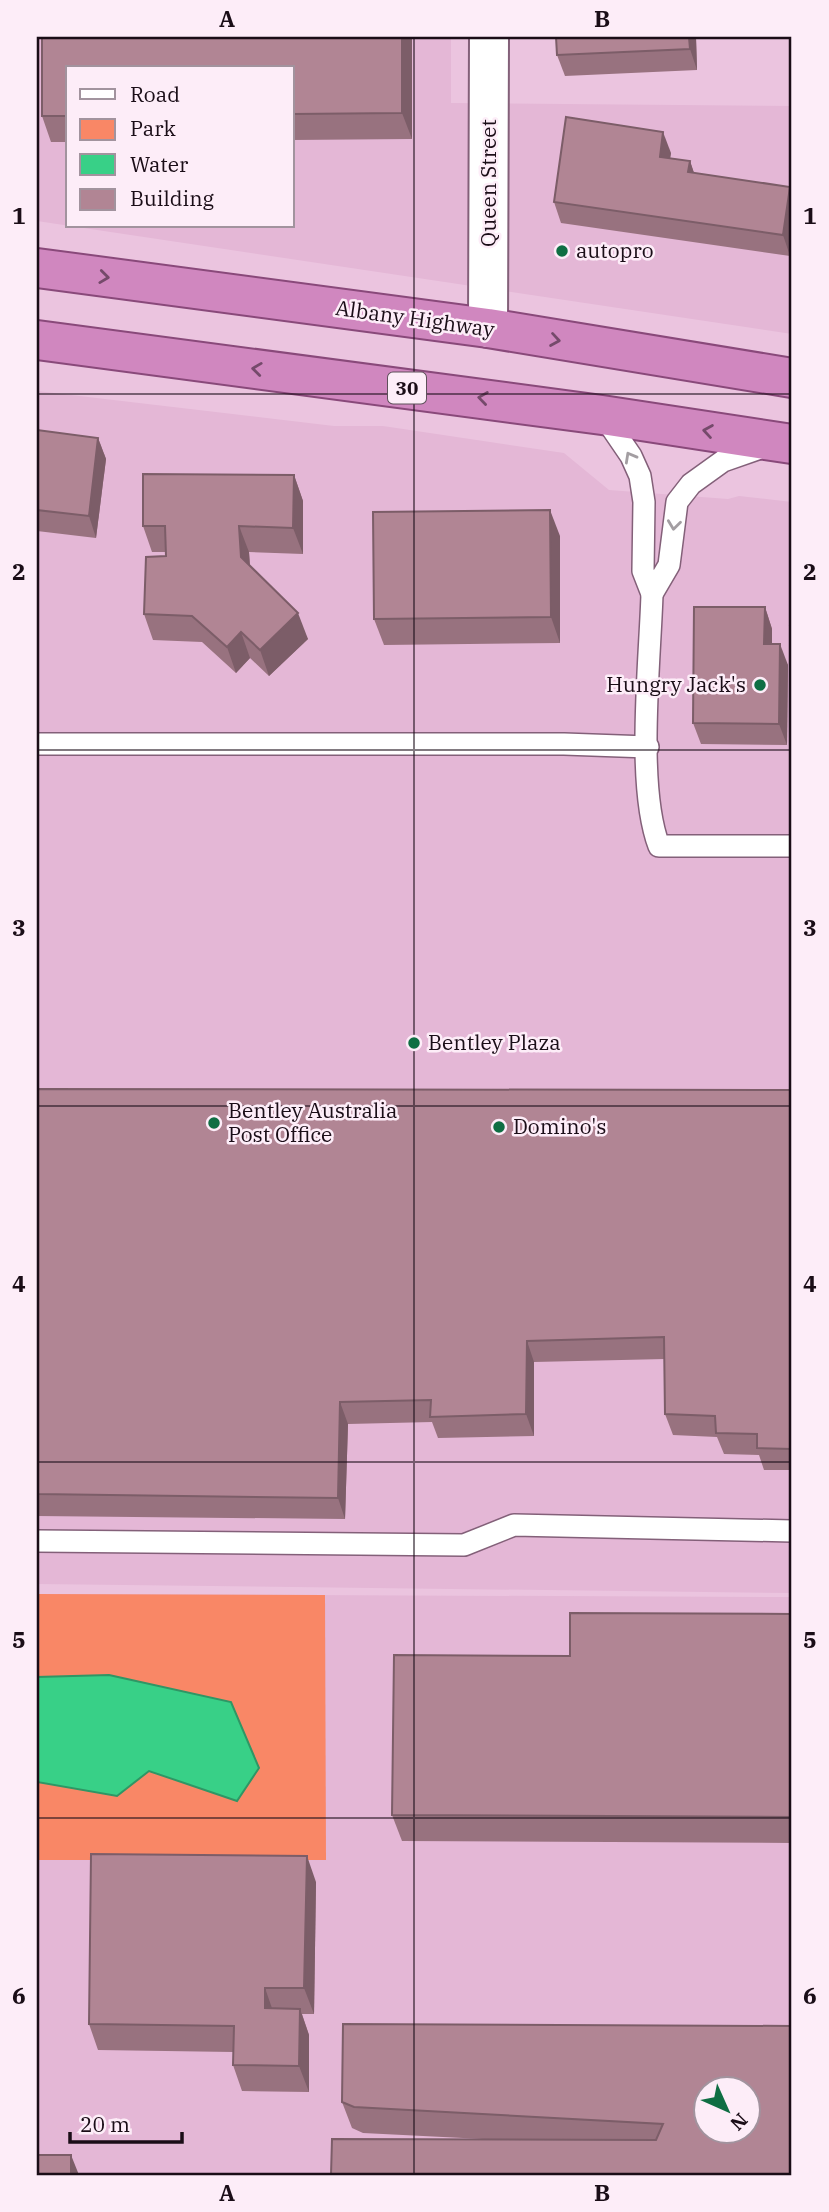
<svg xmlns="http://www.w3.org/2000/svg" width="829" height="2212" viewBox="0 0 829 2212" font-family="'IBM Plex Serif',serif">
	<style>
		.built { fill: #e4b7d6; fill-rule: evenodd }
		.green { fill: #f98766 }
		.water { fill: #38d087; stroke: #2f9665; stroke-width: 2 }
		.lines { fill: none; stroke-linecap: round; stroke-linejoin: round }
		.service-casing { stroke: #836079; stroke-width: 24 }
		.minor-casing { stroke: #836079; stroke-width: 42 }
		.trunk-casing { stroke: #89497a; stroke-width: 42 }
		.service { stroke: #fff; stroke-width: 21 }
		.minor { stroke: #fff; stroke-width: 38 }
		.trunk { stroke: #d087bf; stroke-width: 38 }
		.wall { fill: #98727f }
		.shaded-wall { fill: #7c5d68 }
		.building { fill: #b18594; stroke: #7c5d68; stroke-width: 2; fill-rule: evenodd }
		.oneway { stroke: #754a6b }
		.oneway2 { stroke: #a39ea2 }
		.grid { fill: none; stroke: #1a0d17; stroke-width: 2; stroke-opacity: 0.55 }
		.poi-dot { fill: #0f6e43; stroke: #fdedf8; stroke-width: 2.5 }
		.labels { text-anchor: middle; stroke-width: 5; stroke-linejoin: round; paint-order: stroke }
		.shield { fill: #fdedf8; stroke: #5e505a; stroke-width: 2 }
		.shield-label { font-size: 19px; font-weight: bold; fill: #1a0d17 }
		.street-label { font-size: 21px; fill: #1a0d17; stroke: #fdedf8 }
		.poi-label { font-size: 21px; fill: #1a0d17; stroke: #fdedf8; text-anchor: start }
		.neatline { fill: none; stroke: #1a0d17; stroke-width: 2.5 }
		.grid-label { font-size: 23px; text-anchor: middle; font-weight: bold; fill: #1a0d17 }
	</style>
	<rect width="100%" height="100%" fill="#ebc4df"/>
	<g class="built">
		<path d="M 37,37 L 451,37 L 451,103 L 792,106 L 792,334 L 37,221 ZM 68,68 L 292,68 L 292,226 L 68,226 Z"/>
		<polygon points="37,391 334,426 383,426 564,453 609,490 728,499 739,496 792,502 792,1593 37,1584"/>
		<path d="M 37,1594 L 792,1597 L 792,2175 L 37,2175 ZM 706,2090 L 748,2090 L 748,2132 L 706,2132 Z"/>
	</g>
	<polygon class="green" points="37,1594 325,1595 326,1860 37,1860"/>
	<polygon class="water" points="109,1675 231,1702 259,1768 237,1801 149,1771 117,1796 37,1782 37,1677"/>
	<g class="lines">
		<g class="service-casing">
			<g id="service">
				<path d="M 603,415 L 631,456 L 640,476 L 644,502 L 643,571 L 652,594 C 650,661 636,786 659,846 L 792,846"/>
				<polyline points="652,594 669,565 677,502 691,484 723,461 766,446"/>
				<polyline points="37,744 564,744 648,747"/>
				<polyline points="37,1541 464,1545 514,1525 792,1531"/>
			</g>
		</g>
		<g class="minor-casing">
			<polyline id="minor" points="488,328 489,37"/>
		</g>
		<g class="trunk-casing">
			<g id="trunk">
				<polyline points="37,268 488,328 792,378"/>
				<polyline points="37,340 602,415 792,444"/>
			</g>
		</g>
		<use href="#service" class="service"/>
		<use href="#minor" class="minor"/>
		<use href="#trunk" class="trunk"/>
	</g>
	<g class="wall">
		<polygon points="42,37 412,37 412,139 292,140 292,68 68,68 68,142 51,142 42,116"/>
		<polygon points="556,37 696,37 697,70 565,76 557,55"/>
		<polygon points="671,153 670,158 690,161 694,173 790,187 790,256 561,223 554,202"/>
		<polygon points="37,430 98,438 106,459 96,538 37,531"/>
		<polygon points="294,475 303,501 303,554 249,552 250,566 308,639 269,676 250,658 236,673 202,642 153,640 144,614 166,556 166,552 152,552 143,526"/>
		<polygon points="560,536 560,643 384,645 374,619"/>
		<polygon points="765,607 772,629 772,644 788,665 787,745 701,744 693,723"/>
		<polygon points="37,1089 792,1090 792,1470 764,1470 759,1455 724,1454 717,1437 673,1435 665,1414 665,1359 534,1362 534,1436 438,1438 432,1422 348,1424 345,1519 37,1516"/>
		<polygon points="792,1614 792,1843 402,1841 392,1815 570,1656"/>
		<polygon points="316,1882 314,2014 302,2014 309,2035 309,2092 242,2091 233,2065 233,2052 98,2050 89,2024"/>
		<polygon points="792,2026 792,2175 483,2139 363,2133 352,2128 342,2102"/>
	</g>
	<g class="shaded-wall">
		<polygon points="402,37 412,37 412,139 402,113"/>
		<polygon points="689,37 696,37 697,70 690,49"/>
		<polygon points="663,132 671,153 667,178 660,157"/>
		<polygon points="690,161 697,182 688,172"/>
		<polygon points="790,187 792,193 792,244 790,256 783,235"/>
		<polygon points="98,438 106,459 96,538 89,516"/>
		<polygon points="294,475 303,501 303,554 293,528"/>
		<polygon points="550,510 560,536 560,643 551,617"/>
		<polygon points="239,526 249,552 251,583 241,557"/>
		<polygon points="765,607 772,629 772,665 764,644"/>
		<polygon points="298,613 308,639 269,676 260,650"/>
		<polygon points="241,632 250,658 236,673 227,647"/>
		<polygon points="780,644 788,665 787,745 779,724"/>
		<polygon points="527,1341 534,1362 534,1436 526,1414"/>
		<polygon points="340,1402 348,1424 345,1519 338,1498"/>
		<polygon points="307,1856 316,1882 314,2014 304,1988"/>
		<polygon points="265,1988 274,2014 265,2008"/>
		<polygon points="300,2009 309,2035 309,2092 299,2066"/>
		<polygon points="71,2155 79,2175 71,2175"/>
	</g>
	<g class="building">
		<polygon points="42,37 402,37 402,113 292,114 292,68 68,68 68,116 42,116"/>
		<polygon points="556,37 689,37 690,49 557,55"/>
		<polygon points="566,117 663,132 660,157 690,161 688,172 790,187 783,235 554,202"/>
		<polygon points="37,430 98,438 89,516 37,510"/>
		<polygon points="143,474 294,475 293,528 239,526 241,557 298,613 260,650 241,632 227,647 192,616 144,614 146,557 166,556 165,526 143,526"/>
		<polygon points="550,510 551,617 374,619 373,512"/>
		<polygon points="694,607 765,607 764,644 780,644 779,724 693,723"/>
		<polygon points="790,626 792,626 792,644"/>
		<polygon points="37,1089 792,1090 792,1449 757,1448 757,1434 716,1433 715,1416 665,1414 664,1337 527,1341 526,1414 430,1417 431,1400 340,1402 338,1498 37,1494"/>
		<polygon points="570,1613 792,1614 792,1817 392,1815 394,1655 570,1656"/>
		<polygon points="91,1854 307,1856 304,1988 265,1988 265,2008 300,2009 299,2066 233,2065 234,2026 89,2024"/>
		<path d="M 343,2024 L 792,2026 L 792,2175 L 331,2175 L 332,2139 L 656,2140 L 663,2124 L 354,2107 L 342,2102 ZM 706,2090 L 748,2090 L 748,2132 L 706,2132 Z"/>
		<rect x="37" y="2155" width="34" height="20"/>
	</g>
	<defs><path id="oneway-chevron" d="M-2-3.5L2.5 0L-2 3.5" fill="none" stroke-width="1.6" stroke-linecap="round" stroke-linejoin="round" transform="scale(1.75)"/></defs>
	<g class="oneway">
		<use href="#oneway-chevron" transform="translate(104 277) rotate(7)"/>
		<use href="#oneway-chevron" transform="translate(555 340) rotate(9)"/>
		<use href="#oneway-chevron" transform="translate(257 369) rotate(-173)"/>
		<use href="#oneway-chevron" transform="translate(483 398) rotate(-172)"/>
		<use href="#oneway-chevron" transform="translate(708 431) rotate(-171)"/>
	</g>
	<g class="oneway2">
		<use href="#oneway-chevron" transform="translate(630 457) rotate(-119)"/>
		<use href="#oneway-chevron" transform="translate(674 525) rotate(97)"/>
	</g>
	<path class="grid" d="M 414,37 L 414,2175M 37,394 L 792,394M 37,750 L 792,750M 37,1106 L 792,1106M 37,1462 L 792,1462M 37,1818 L 792,1818"/>
	<g class="poi-dot">
		<circle cx="562" cy="251" r="7"/>
		<circle cx="760" cy="685" r="7"/>
		<circle cx="414" cy="1043" r="7"/>
		<circle cx="214" cy="1123" r="7"/>
		<circle cx="499" cy="1127" r="7"/>
	</g>
	<g class="labels">
		<rect class="shield" x="388" y="372.5" width="38" height="31" rx="5"/>
		<g class="shield-label">
			<text x="407" y="395">30</text>
		</g>
		<g class="street-label">
			<text transform="translate(489 183) rotate(-90)" y="7">Queen Street</text>
			<text transform="translate(415 319) rotate(8)" y="7">Albany Highway</text>
		</g>
		<g class="poi-label">
			<text x="576" y="258">autopro</text>
			<text x="746" y="692" text-anchor="end">Hungry Jack's</text>
			<text x="428" y="1050">Bentley Plaza</text>
			<text x="228" y="1118">Bentley Australia<tspan x="228" dy="24">Post Office</tspan></text>
			<text x="513" y="1134">Domino's</text>
		</g>
	</g>
	<rect width="829" height="2212" fill="none" stroke="#fdedf8" stroke-width="77"/>
	<rect x="66" y="66" width="228" height="161" fill="#fdedf8" stroke="#a2939e" stroke-width="2"/>
	<rect x="80" y="89" width="35" height="10" fill="#ffffff" stroke="#a2939e" stroke-width="2"/>
	<text x="130" y="102" font-size="21" fill="#1a0d17">Road</text>
	<rect x="80" y="119" width="35" height="21" fill="#f98766" stroke="#a2939e" stroke-width="2"/>
	<text x="130" y="136" font-size="21" fill="#1a0d17">Park</text>
	<rect x="80" y="154" width="35" height="21" fill="#38d087" stroke="#a2939e" stroke-width="2"/>
	<text x="130" y="172" font-size="21" fill="#1a0d17">Water</text>
	<rect x="80" y="189" width="35" height="21" fill="#b18594" stroke="#a2939e" stroke-width="2"/>
	<text x="130" y="206" font-size="21" fill="#1a0d17">Building</text>
	<g transform="translate(727 2110) rotate(135)"><circle r="33" fill="#fdedf8" stroke="#a2939e" stroke-width="2"/>
	<path d="M0-5L12 26L0 18L-12 26Z" fill="#0f6e43"/>
	<text y="-10" font-size="19" font-weight="bold" text-anchor="middle" fill="#1a0d17">N</text>
	</g>
	<path d="M70 2132v10h112v-10" fill="none" stroke="#1a0d17" stroke-width="3.5"/>
	<text x="80" y="2132" font-size="21" fill="#1a0d17" stroke="#fdedf8" stroke-width="5" paint-order="stroke">20 m</text>
	<rect x="38" y="38" width="752" height="2136" class="neatline"/>
	<g class="grid-label">
		<text x="227" y="27">A</text>
		<text x="602" y="27">B</text>
		<text x="19" y="224">1</text>
		<text x="810" y="224">1</text>
		<text x="19" y="580">2</text>
		<text x="810" y="580">2</text>
		<text x="19" y="936">3</text>
		<text x="810" y="936">3</text>
		<text x="19" y="1292">4</text>
		<text x="810" y="1292">4</text>
		<text x="19" y="1648">5</text>
		<text x="810" y="1648">5</text>
		<text x="19" y="2004">6</text>
		<text x="810" y="2004">6</text>
		<text x="227" y="2201">A</text>
		<text x="602" y="2201">B</text>
	</g>
</svg>
